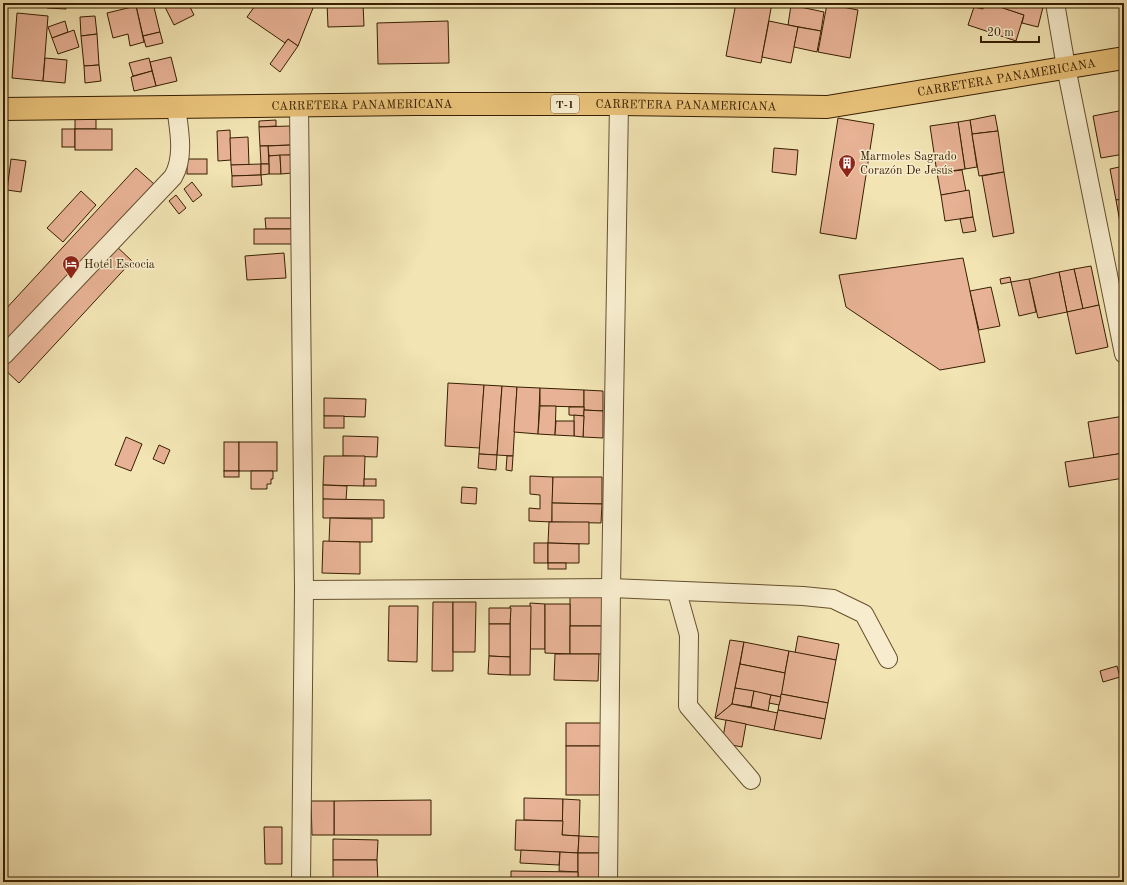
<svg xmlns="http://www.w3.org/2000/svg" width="1127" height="885" viewBox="0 0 1127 885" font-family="'Old Standard TT',serif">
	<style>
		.building { fill: #e7b295; stroke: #371f01 }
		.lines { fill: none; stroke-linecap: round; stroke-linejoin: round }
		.street-casing { stroke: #66502e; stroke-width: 20 }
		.highway-casing { stroke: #371f01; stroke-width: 24 }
		.street { stroke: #f7edce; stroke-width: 18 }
		.highway { stroke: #e9c27a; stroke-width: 22 }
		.labels { text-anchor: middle; stroke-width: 3; stroke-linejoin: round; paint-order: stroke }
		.shield { fill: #f7edce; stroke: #715d3e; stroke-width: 1 }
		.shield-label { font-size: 11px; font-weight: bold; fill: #371f01 }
		.street-label { font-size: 12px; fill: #371f01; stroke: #f7edce }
		.poi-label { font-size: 12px; fill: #371f01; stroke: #f7edce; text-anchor: start }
	</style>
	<rect width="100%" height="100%" fill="#f2e4b3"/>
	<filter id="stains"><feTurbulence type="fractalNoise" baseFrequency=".005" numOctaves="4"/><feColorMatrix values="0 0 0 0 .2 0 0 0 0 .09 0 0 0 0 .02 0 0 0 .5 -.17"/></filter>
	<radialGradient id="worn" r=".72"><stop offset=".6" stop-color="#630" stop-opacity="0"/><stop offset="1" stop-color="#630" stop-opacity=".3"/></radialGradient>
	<g class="building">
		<polygon points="48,3 66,3 66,9 47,8"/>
		<polygon points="148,3 153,3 160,32 143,36 136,6"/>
		<polygon points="163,3 188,3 194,15 174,25"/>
		<polygon points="257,3 315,3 298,46 288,39 285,43 247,17"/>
		<polygon points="327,3 363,3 364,26 328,27"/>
		<polygon points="736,3 772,3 761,63 726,56"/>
		<polygon points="779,3 802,3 802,7"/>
		<polygon points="985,3 989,3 1024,15 1016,41 968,25 974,7 983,9"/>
		<polygon points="998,3 1044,3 1038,27 1022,23 1024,15 997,6"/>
		<polygon points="827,4 858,10 850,58 818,52"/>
		<polygon points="791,5 824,12 821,31 788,25"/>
		<polygon points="136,6 144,42 130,46 128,34 113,38 107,13"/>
		<polygon points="17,13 48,16 43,81 12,78"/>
		<polygon points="95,16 97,34 81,36 80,17"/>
		<polygon points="65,21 68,32 52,38 48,27"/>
		<polygon points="448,21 449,63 378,64 377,23"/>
		<polygon points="769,21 798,27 791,63 762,57"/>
		<polygon points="798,27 821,31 817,52 794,47"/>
		<polygon points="74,30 79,47 58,54 52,38"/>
		<polygon points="160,32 163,43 146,47 143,36"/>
		<polygon points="97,34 99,65 84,66 81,36"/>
		<polygon points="288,39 298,46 280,72 270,64"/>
		<polygon points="171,57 177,81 156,86 150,62"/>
		<polygon points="45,58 67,60 65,83 43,81"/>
		<polygon points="149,58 152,71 133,76 129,63"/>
		<polygon points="99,65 101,81 85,83 84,66"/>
		<polygon points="152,71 156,86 134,91 131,77"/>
		<polygon points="1124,110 1124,154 1101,158 1093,116"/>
		<polygon points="995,115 998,131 972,134 970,120"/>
		<polygon points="838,118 874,124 856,239 820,233"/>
		<rect x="75" y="119" width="21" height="10"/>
		<polygon points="276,120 276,126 259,127 259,121"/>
		<polygon points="970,120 977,167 965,169 958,122"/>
		<polygon points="958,122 965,169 937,173 930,126"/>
		<polygon points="290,126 291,145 260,146 259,127"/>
		<rect x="62" y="129" width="13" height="18"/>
		<rect x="75" y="129" width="37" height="21"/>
		<polygon points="230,130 231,160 218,161 217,131"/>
		<polygon points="3,131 7,131 3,166"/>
		<polygon points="998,131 1004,172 979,176 972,134"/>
		<polygon points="248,137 249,165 231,165 230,138"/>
		<polygon points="291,145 291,155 269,156 268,146"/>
		<polygon points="260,146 268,146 269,164 261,164"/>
		<polygon points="774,148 798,150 796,175 772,172"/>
		<polygon points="280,155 281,174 269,174 269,156"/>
		<polygon points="280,155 291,155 292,173 281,174"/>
		<polygon points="11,159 26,161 21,192 7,190"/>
		<rect x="187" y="159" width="20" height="15"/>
		<polygon points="261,164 261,175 232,176 231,165"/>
		<polygon points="261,164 269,164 269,174 261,175"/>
		<polygon points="1124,166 1124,199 1116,200 1110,169"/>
		<polygon points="136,168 154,184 3,347 3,312"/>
		<polygon points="962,170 966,191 941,195 937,173"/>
		<polygon points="1004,172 1014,233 993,237 982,176"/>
		<polygon points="261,175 262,185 232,187 232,176"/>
		<polygon points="192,182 202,195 193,202 184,189"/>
		<polygon points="969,190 973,217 945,221 941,195"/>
		<polygon points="81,191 96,205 63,242 47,228"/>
		<polygon points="176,195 186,208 179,214 169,201"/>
		<polygon points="1124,199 1124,227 1121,228 1116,200"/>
		<polygon points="973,217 976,231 963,233 960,219"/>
		<polygon points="265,218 293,218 293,229 266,229"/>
		<rect x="254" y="229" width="39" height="15"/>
		<polygon points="115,245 132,261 19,383 3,368 3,365"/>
		<polygon points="284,253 286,278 247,280 245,256"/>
		<polygon points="963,258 985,362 940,370 846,307 839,275"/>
		<polygon points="1091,266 1099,305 1083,309 1074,269"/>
		<polygon points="1074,269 1083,309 1067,312 1059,272"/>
		<polygon points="1059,272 1067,312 1038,318 1029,279"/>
		<polygon points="1010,277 1011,282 1001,284 1000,279"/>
		<polygon points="1029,279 1036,312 1019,316 1011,282"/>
		<polygon points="991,287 1000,326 979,330 970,291"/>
		<polygon points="1099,305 1108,347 1076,354 1067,312"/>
		<polygon points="448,383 484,385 480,448 445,446"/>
		<polygon points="484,385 502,386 497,455 479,454"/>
		<polygon points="502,386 517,387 513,456 497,455"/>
		<polygon points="517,387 540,388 538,434 514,432"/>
		<polygon points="540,388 584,390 584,407 540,406"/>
		<polygon points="584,390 603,391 603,411 584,410"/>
		<polygon points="324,398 366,399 365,417 324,416"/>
		<polygon points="540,406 556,406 555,435 538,434"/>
		<polygon points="569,407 584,407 584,416 569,415"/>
		<polygon points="584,410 603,411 603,438 583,437"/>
		<polygon points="574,415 584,416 583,437 574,436"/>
		<rect x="324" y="416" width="20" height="12"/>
		<polygon points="1124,416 1124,453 1094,458 1088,422"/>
		<polygon points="556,421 574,421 574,436 555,435"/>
		<polygon points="343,436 378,437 377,457 343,456"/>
		<polygon points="126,437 142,444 131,471 115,465"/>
		<rect x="224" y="442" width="15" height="29"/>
		<rect x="239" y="442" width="38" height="29"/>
		<polygon points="159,445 170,450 164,464 153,459"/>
		<polygon points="1124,453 1124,478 1069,487 1065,462"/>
		<polygon points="479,454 497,455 496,470 478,468"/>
		<polygon points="324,456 365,456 364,486 323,485"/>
		<polygon points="507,456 513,456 512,471 506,470"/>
		<rect x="224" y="471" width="15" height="6"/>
		<polygon points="251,471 273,471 273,479 271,479 271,484 267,484 267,489 251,489"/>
		<polygon points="530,476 553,477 552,522 529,521 529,508 540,509 540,495 530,494"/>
		<polygon points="553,477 602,477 602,504 552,503"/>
		<rect x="364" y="479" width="12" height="7"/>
		<polygon points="323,485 347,486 346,500 323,499"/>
		<polygon points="462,487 477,488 476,504 461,503"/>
		<polygon points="323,499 384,500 384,518 323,518"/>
		<polygon points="552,503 602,504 601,523 552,522"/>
		<polygon points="330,518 372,519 372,542 329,542"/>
		<polygon points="549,522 589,522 589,544 548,543"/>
		<polygon points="323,541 360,542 360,574 322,573"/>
		<rect x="534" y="543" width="14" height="20"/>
		<polygon points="548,543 579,544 579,563 548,563"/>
		<rect x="548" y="563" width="18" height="6"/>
		<rect x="570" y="596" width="35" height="30"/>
		<polygon points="433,602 453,602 453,671 432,671"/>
		<polygon points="453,602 476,602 475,652 453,652"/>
		<polygon points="530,603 545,604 545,649 530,649"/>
		<polygon points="545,604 570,604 570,654 545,653"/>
		<polygon points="389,606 418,606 417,662 388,661"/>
		<polygon points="510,606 531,606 530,675 510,675"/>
		<polygon points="489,608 511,608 510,624 489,624"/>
		<polygon points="489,624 510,624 510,657 489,656"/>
		<rect x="570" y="626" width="35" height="28"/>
		<polygon points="798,636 839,644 836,660 795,653"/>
		<polygon points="730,640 744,642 732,704 715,718"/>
		<polygon points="744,642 789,651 785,673 740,664"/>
		<polygon points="789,651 836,660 828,703 781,694"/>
		<polygon points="555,654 599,654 598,681 554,680"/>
		<polygon points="489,656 510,657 510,675 488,674"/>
		<polygon points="740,664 785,673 781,697 735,688"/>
		<polygon points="1117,666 1120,677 1103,682 1100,671"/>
		<polygon points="735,688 754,691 751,707 732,704"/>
		<polygon points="754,691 771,695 768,711 751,707"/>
		<polygon points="781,694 828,703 825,719 778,710"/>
		<polygon points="771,695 781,697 779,705 769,703"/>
		<polygon points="732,704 778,713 774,730 715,718"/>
		<polygon points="778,710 825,719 821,739 774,730"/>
		<polygon points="726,720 746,724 742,747 722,743"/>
		<rect x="566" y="723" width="38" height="23"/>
		<rect x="566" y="746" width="38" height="49"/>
		<polygon points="524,798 563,799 563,821 524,820"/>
		<polygon points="563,799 580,800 579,836 562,835"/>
		<polygon points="431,800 431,835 334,835 334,801"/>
		<polygon points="311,801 334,801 334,835 312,835"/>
		<polygon points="516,820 563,821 562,835 579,836 578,853 515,850"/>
		<polygon points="264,827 282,827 282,864 265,864"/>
		<polygon points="579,836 600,837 599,853 578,853"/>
		<polygon points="333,839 378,840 377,860 333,860"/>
		<polygon points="521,850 560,852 559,865 520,863"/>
		<polygon points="560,852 578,853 578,872 559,871"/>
		<rect x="578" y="853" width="21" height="28"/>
		<polygon points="333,860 377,860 378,882 333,882"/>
		<polygon points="511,871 578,872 578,881 511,880"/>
		<polygon points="470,879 509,880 509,882 470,882"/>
		<polygon points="543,880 571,881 571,882 543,882"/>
	</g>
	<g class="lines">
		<g class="street-casing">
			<g id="street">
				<polyline points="1055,3 1066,67 1124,354"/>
				<polyline points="299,105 304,590 301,882"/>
				<path d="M 4,355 L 173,177 C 185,157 179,129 176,107"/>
				<polyline points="304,590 611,588 803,596 833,599 864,614 888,659"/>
				<polyline points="677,592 689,635 688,706 751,780"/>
				<polyline points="608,882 611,588 619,104"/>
			</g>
		</g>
		<g class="highway-casing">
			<g id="highway">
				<path id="s1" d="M 3,109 L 413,104 L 619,104 L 827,107 L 1124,58"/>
			</g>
		</g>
		<use href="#street" class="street"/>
		<use href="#highway" class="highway"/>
	</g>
	<defs>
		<g id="building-pin" transform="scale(0.9)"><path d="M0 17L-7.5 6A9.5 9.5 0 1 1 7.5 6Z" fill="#8f2418" stroke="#f7edce"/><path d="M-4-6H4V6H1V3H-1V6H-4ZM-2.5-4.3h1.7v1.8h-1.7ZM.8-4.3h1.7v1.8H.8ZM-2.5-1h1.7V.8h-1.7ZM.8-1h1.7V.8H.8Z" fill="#fff"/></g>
		<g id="hotel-pin" transform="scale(0.9)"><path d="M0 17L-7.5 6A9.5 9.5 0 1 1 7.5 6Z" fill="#8f2418" stroke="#f7edce"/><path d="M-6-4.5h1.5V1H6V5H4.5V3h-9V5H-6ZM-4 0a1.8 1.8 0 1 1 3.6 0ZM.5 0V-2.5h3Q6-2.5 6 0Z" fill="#fff"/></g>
	</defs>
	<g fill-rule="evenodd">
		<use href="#building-pin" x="847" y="163"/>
		<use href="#hotel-pin" x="71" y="264"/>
	</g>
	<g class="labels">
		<rect class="shield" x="551" y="95" width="28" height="18" rx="3"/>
		<g class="shield-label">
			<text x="565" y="108">T-1</text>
		</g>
		<g class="street-label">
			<text dy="4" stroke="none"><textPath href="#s1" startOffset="1006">CARRETERA PANAMERICANA</textPath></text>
			<text dy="4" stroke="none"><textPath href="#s1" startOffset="359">CARRETERA PANAMERICANA</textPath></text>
			<text dy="4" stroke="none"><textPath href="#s1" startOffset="683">CARRETERA PANAMERICANA</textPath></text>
		</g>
		<g class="poi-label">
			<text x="860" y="160">Marmoles Sagrado<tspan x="860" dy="14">Corazón De Jesús</tspan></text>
			<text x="84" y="268">Hotel Escocia</text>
		</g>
	</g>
	<rect width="1127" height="885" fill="none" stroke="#f2e4b3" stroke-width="16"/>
	<rect x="4" y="4" width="1119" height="877" fill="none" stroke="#371f01" stroke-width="2"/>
	<rect x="8" y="8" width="1111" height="869" fill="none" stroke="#371f01"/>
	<path d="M981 36v6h58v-6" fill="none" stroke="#371f01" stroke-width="2"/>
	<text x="987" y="36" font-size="12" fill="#371f01" stroke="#f7edce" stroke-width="3" paint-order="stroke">20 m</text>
	<rect width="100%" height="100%" filter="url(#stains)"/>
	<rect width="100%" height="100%" fill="url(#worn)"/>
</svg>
